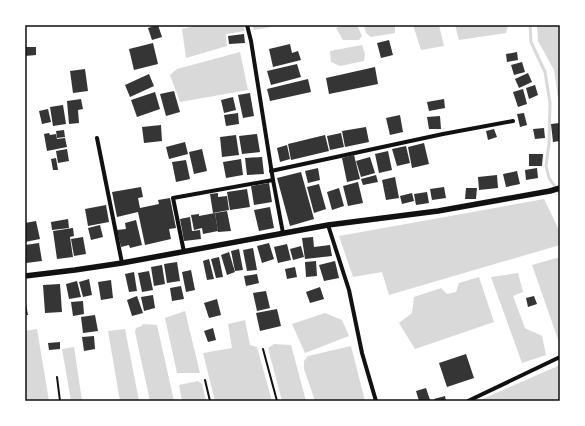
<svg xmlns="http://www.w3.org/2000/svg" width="585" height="426" viewBox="0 0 585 426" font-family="Raleway,sans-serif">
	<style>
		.water { fill: #d9d9d9 }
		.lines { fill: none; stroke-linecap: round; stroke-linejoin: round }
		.stream { stroke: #d9d9d9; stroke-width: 3 }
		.building { fill: #353535 }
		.path { stroke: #111; stroke-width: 2 }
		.minor { stroke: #111; stroke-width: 4 }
		.tertiary { stroke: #111; stroke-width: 5.5 }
		.neatline { fill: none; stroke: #111; stroke-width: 1.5 }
	</style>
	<rect width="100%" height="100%" fill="#fff"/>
	<g class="water">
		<polygon points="198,25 243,25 245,31 226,34 227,46 186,58 182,29"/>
		<polygon points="253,25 282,25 254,30"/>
		<polygon points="345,25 357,25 362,36 359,40 343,40 336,28"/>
		<polygon points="364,25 394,25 395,27 395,33 371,37 366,33"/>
		<polygon points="413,25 439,25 444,46 421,50"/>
		<polygon points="455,25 508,25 506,33 459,40"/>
		<polygon points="537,25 560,25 560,111 554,70 538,41"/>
		<polygon points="362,45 365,54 364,61 340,66 331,62 330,51"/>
		<polygon points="240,52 248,90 180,102 170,75 177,69"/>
		<polygon points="544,199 560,232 560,245 389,295 382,272 353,277 339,236"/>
		<polygon points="560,257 560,345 532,265"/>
		<polygon points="518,273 523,292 513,296 525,328 542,336 546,355 522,363 491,277"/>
		<polygon points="479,277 494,322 415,349 399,323 412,313 414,297 441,288 447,294 456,292 459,283"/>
		<polygon points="185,311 200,373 177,373 165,318"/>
		<polygon points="325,313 342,320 349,336 305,353 292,324"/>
		<polygon points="245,320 250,345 257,347 272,401 215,401 203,353 232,348 228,324"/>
		<polygon points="143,324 157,325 174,401 150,401 135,332 136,328 142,326"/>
		<polygon points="37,329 49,401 25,401 25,331"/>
		<polygon points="125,329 139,401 120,401 108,331"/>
		<polygon points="274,344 291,345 306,401 282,401 268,348"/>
		<polygon points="351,346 365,401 315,401 304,369 304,361 308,356"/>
		<polygon points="74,347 82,401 71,401 62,349"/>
		<polygon points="560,365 560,401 478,401"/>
		<polygon points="198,381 202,384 206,401 182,401 179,385"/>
	</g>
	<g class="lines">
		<polyline class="stream" points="530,25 531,42 545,72 550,103 549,144 546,166 549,178 560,194"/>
	</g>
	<g class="building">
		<polygon points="157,25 158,25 162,37 152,40 148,28"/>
		<polygon points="244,34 245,43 229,44 228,36"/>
		<polygon points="389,40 393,55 381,58 377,43"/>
		<polygon points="153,43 158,64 134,70 129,49"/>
		<polygon points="290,44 292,53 298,51 301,60 273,67 269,49"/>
		<polygon points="25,47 36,47 36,55 25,56"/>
		<polygon points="517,52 518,60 507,62 506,54"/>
		<polygon points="522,62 525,72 514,75 511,65"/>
		<polygon points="297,64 301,77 271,85 267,71"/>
		<polygon points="375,67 378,84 329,94 326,78"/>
		<polygon points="85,69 88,91 73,93 70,71"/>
		<polygon points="528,73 532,82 519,88 515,79"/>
		<polygon points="149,74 154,86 130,97 125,85"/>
		<polygon points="308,79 311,92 270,101 267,89"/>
		<polygon points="535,85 538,95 529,99 526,88"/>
		<polygon points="523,89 527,104 518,107 513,92"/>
		<polygon points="174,91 180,112 166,116 160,94"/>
		<polygon points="155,92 160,109 137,117 131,100"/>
		<polygon points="250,93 254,116 243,118 238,95"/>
		<polygon points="233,97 236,110 224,113 221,100"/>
		<polygon points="81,99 83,109 78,110 79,123 69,124 67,101"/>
		<polygon points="444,99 445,108 429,111 427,102"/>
		<polygon points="63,105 66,124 53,126 50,107"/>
		<polygon points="48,109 51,122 42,124 39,111"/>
		<polygon points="238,113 239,124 226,126 224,115"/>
		<polygon points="524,113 527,125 520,127 517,114"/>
		<polygon points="400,115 403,132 390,135 386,118"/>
		<polygon points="440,116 441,129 429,129 427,117"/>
		<polygon points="560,123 560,141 553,142 551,124"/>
		<polygon points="161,125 162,141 144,143 142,127"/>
		<polygon points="366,127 369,142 345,147 342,131"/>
		<polygon points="544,128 545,138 535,139 533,129"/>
		<polygon points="494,129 497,137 488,140 486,131"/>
		<polygon points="64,130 65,137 57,138 56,131"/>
		<polygon points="49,133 50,135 56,134 57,139 65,138 67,147 47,151 44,134"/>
		<polygon points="341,133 344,147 330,150 327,136"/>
		<polygon points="257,134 260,152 242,154 239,136"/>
		<polygon points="236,135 239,155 222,157 220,137"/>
		<polygon points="325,135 329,151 291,160 288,144"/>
		<polygon points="185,142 188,154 169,159 166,147"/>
		<polygon points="424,143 429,164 412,168 408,147"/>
		<polygon points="287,145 290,159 280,162 277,148"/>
		<polygon points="406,146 410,163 397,166 392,149"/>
		<polygon points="67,149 69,161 58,163 56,151"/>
		<polygon points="202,149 207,171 194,174 189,152"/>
		<polygon points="388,151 392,170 379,173 375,154"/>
		<polygon points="529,154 543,154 542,166 529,166"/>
		<polygon points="354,155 360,179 347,182 342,158"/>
		<polygon points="262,157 264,174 247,175 245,158"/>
		<polygon points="370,157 375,173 361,177 356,161"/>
		<polygon points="56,158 58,170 53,170 51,159"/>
		<polygon points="241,159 243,175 226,178 223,162"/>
		<polygon points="186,160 190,179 176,182 172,162"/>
		<polygon points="318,168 320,180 308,183 305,171"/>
		<polygon points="537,168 538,178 526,180 525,170"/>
		<polygon points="517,171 520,184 506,187 503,174"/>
		<polygon points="301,172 314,219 290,226 277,178"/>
		<polygon points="376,175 378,182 363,185 361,179"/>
		<polygon points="497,175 498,188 479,190 478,177"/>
		<polygon points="395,177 399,198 386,200 382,180"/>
		<polygon points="358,182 363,203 348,206 343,186"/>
		<polygon points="269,183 272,202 254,205 251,186"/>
		<polygon points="319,184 326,209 314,213 307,187"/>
		<polygon points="141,187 143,197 138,198 140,208 159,204 158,200 170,198 176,228 169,229 171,239 145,245 138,212 117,217 112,192"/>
		<polygon points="444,187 446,198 432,200 430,189"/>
		<polygon points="339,188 344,206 332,210 327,192"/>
		<polygon points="466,188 477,188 476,199 465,199"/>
		<polygon points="247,189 250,207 230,210 227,192"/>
		<polygon points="427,192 429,203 416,205 414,194"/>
		<polygon points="218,193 218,197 227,196 229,210 213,213 210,194"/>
		<polygon points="412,193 414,201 402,204 400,196"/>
		<polygon points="106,205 109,222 88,226 85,209"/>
		<polygon points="270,207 274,228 259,231 254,210"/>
		<polygon points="227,211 231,231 218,232 215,213"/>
		<polygon points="215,213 218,231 203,234 202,228 194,230 191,215 199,214 199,216"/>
		<polygon points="190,217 192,231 200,230 201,239 184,241 180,219"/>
		<polygon points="68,219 69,228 52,230 51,222"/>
		<polygon points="136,220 142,245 130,248 129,245 121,247 117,230 126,229 125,223"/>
		<polygon points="36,221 40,239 25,242 25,223"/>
		<polygon points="100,225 103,237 91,240 88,228"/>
		<polygon points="73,228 74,236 70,237 73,257 57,259 53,231"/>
		<polygon points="83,237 86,254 74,256 71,239"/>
		<polygon points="313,237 314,247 330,245 332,256 305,259 302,238"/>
		<polygon points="39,243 42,261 26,263 25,245"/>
		<polygon points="269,243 274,259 262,263 257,246"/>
		<polygon points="287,244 291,260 278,263 274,247"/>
		<polygon points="301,246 304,257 293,260 290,249"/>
		<polygon points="253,248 257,270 247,271 243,250"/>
		<polygon points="239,249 243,270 235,271 231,251"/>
		<polygon points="229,252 235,272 227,275 221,255"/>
		<polygon points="219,257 223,277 216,278 211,259"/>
		<polygon points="209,259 214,279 207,280 203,261"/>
		<polygon points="316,261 317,276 306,277 305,262"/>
		<polygon points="335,261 339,278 324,281 319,265"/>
		<polygon points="177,262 180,281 167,283 164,264"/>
		<polygon points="162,265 165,284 154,286 151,267"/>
		<polygon points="295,267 297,277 287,279 285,269"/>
		<polygon points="191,270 195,290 186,292 182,272"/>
		<polygon points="149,271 153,290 142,292 138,273"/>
		<polygon points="134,272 137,291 129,292 125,274"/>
		<polygon points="257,274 259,283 246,286 244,276"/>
		<polygon points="89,279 92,295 83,297 79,282"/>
		<polygon points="111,280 113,298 101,300 98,282"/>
		<polygon points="77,281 81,297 69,299 66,284"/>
		<polygon points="60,284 62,312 45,313 43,285"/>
		<polygon points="181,286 184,299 172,301 170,288"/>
		<polygon points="320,287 324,299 310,303 306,292"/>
		<polygon points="266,291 270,308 257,311 253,293"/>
		<polygon points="153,295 155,308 144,311 141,297"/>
		<polygon points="137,296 143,313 132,316 127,300"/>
		<polygon points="534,296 537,304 528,307 526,298"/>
		<polygon points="217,299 221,315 209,318 204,303"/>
		<polygon points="83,301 84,314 73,316 71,302"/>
		<polygon points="25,304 26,304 28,315 25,315"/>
		<polygon points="277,309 281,326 260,331 256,313"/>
		<polygon points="95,315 98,331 83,333 81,317"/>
		<polygon points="213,328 216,340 208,342 204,331"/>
		<polygon points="94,336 95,349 84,351 82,337"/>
		<polygon points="60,342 60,349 49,350 48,343"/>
		<polygon points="466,354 474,378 447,387 439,363"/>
		<polygon points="426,388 430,400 419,401 416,391"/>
		<polygon points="445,396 446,401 435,401 434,399"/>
	</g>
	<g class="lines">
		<g class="path">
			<polyline points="263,349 277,401"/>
			<polyline points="57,377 60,401"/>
			<polyline points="205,380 210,401"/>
		</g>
		<g class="minor">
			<polyline points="247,25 251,41 273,180 283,233"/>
			<polyline points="97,138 122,263"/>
			<polyline points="271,171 443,134 513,121"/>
			<polyline points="328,225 349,290 362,353 376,401"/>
			<polyline points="184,252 173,198 273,180"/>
			<polyline points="468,401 560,357"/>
		</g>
		<polyline class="tertiary" points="25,276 75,270 122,263 328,225 438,211 550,191 560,188"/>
	</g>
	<rect width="585" height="426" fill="none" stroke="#ffffff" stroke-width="52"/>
	<rect x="26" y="26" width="533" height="374" class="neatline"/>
</svg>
